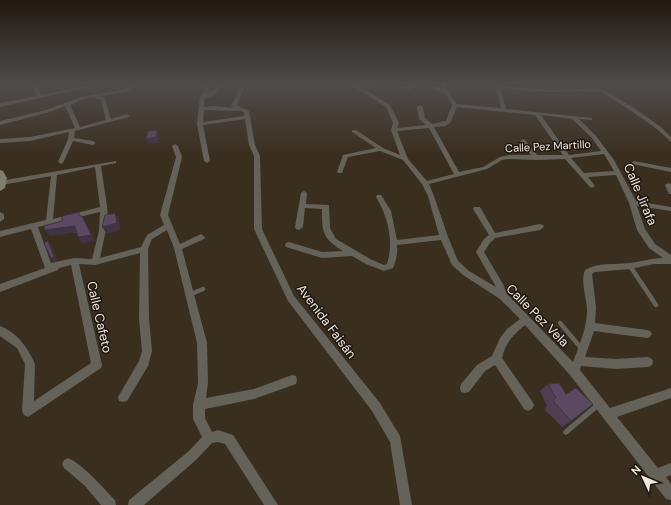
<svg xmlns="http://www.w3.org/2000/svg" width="671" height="505" viewBox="0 0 671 505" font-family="'DM Sans',sans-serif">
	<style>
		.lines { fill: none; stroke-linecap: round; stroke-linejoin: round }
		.service-far1 { stroke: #656259; stroke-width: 4.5 }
		.service { stroke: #656259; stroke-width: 5.5 }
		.minor { fill: #656259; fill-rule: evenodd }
		.secondary { fill: #827d6f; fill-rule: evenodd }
		.wall { fill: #4e3f53 }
		.shaded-wall { fill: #403344 }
		.building { fill: #5b4961; stroke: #403344 }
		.labels { text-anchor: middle; stroke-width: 3; stroke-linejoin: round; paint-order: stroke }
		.far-street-label { font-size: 11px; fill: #f1e8de; stroke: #1d1710 }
		.street-label { font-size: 13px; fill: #f1e8de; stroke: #1d1710 }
	</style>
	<rect width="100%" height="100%" fill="#3a2e1e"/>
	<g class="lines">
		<g class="service-far1">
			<polyline points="630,266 656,305"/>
			<polyline points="189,295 203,289"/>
			<polyline points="560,323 582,349"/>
		</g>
		<polyline class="service" points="566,432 599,404"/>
		<g class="minor">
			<polygon points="0,84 19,84 17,85 0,86"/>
			<polygon points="32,84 36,84 41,95 87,86 89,87 0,107 0,103 36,96"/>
			<path d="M 130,84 L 134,84 L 130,91 L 101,96 L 105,99 L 111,119 L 127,114 L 130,116 L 129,117 L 75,131 L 74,138 L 93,141 L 96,143 L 93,145 L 73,141 L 63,163 L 61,164 L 58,162 L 68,139 L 69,132 L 30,141 L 0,143 L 0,139 L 30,137 L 75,128 L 65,106 L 50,112 L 0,125 L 0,121 L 46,110 L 81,97 L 126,89 ZM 94,97 L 101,100 L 106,120 L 80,127 L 70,105 L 84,99 Z"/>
			<path d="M 203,84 L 207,84 L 209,93 L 220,84 L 224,84 L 214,95 L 204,99 L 204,107 L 215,106 L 235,108 L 231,106 L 240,88 L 236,84 L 240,84 L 244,88 L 237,105 L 249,111 L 255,145 L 260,156 L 262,229 L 294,296 L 380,403 L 400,436 L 412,505 L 400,505 L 390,442 L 372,411 L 288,301 L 254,229 L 254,156 L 249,145 L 245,119 L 203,125 L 210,161 L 207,163 L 204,161 L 197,124 L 200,97 L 204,93 ZM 204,110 L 241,111 L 244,112 L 244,116 L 203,122 Z"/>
			<path d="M 345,84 L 395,84 L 405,87 L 413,84 L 418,84 L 412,89 L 405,90 L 394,86 L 359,87 L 368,91 L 390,105 L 399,123 L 397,128 L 426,125 L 419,119 L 417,107 L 420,105 L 423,107 L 425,118 L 432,124 L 446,121 L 452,105 L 446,94 L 422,84 L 428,84 L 443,89 L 440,84 L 444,84 L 457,104 L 501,108 L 496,89 L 501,86 L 548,90 L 602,89 L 631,106 L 661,127 L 671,137 L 671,142 L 657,129 L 627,108 L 599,91 L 548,92 L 502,89 L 501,89 L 506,109 L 592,118 L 592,120 L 579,119 L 596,136 L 614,160 L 636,201 L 671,207 L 671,211 L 637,206 L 645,229 L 655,244 L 671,255 L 671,264 L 654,264 L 630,269 L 595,272 L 592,274 L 596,307 L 595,323 L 647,330 L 650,331 L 652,334 L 650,337 L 647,338 L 594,331 L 585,357 L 616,359 L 648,357 L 652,359 L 653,362 L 652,365 L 648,367 L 616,369 L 581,366 L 580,370 L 610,408 L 671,388 L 671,398 L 617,417 L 658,468 L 671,463 L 671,475 L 666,477 L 671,484 L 671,500 L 666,499 L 570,375 L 525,325 C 514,334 505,343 502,358 L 532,401 L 534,405 L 532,409 L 528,411 L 524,409 L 495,365 L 485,371 L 469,392 L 465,393 L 461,392 L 460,388 L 461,384 L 477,365 L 492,356 L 500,338 L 507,329 L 520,319 L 500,299 L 463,275 L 452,265 L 441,240 L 397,245 C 398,253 396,261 393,268 L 384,271 L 366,264 L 352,256 L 322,258 L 286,247 L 285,245 L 286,243 L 289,242 L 322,252 L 343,251 C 322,238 322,232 322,209 L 305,208 L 303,227 L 299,230 L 296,229 L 295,227 L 301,193 L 304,191 L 307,193 L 306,204 L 329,205 L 330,228 L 336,239 L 372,260 L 384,265 L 387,264 C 394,242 388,216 376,197 L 377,195 L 381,195 L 391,211 L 397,240 L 439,235 L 428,196 L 422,184 L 403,160 L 380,151 L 348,157 L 342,173 L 338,173 L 337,172 L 343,155 L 376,148 L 352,132 L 352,130 L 356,130 L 383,148 L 400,155 L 391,130 L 393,123 L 386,107 L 364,93 ZM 457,107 L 535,115 L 563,155 L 537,155 L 525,140 L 523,139 L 520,141 L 531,155 L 509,155 L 500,157 L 483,167 L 459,172 L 434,127 L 445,126 L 450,123 ZM 541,115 L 572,119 L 592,138 L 601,151 L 569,155 ZM 429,128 L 454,174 L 427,181 L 408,159 L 397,131 ZM 604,154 L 614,171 L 584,173 L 571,158 ZM 509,159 L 536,160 L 565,159 L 590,187 L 592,188 L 595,186 L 588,177 L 616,175 L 629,203 L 637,230 L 649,248 L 663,258 C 651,258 641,262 629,263 C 615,265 598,262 585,270 C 580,282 587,298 587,310 C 587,328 579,346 573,362 L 507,294 L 503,284 L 484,252 L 490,243 L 495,238 L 540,230 L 544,227 L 543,225 L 540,224 L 495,233 L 480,207 L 474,207 L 473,209 L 489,235 L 484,239 L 476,252 L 496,287 L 469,271 L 458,261 L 448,237 L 434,196 L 429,184 L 487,169 L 502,160 Z"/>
			<path d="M 175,144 L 178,146 L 182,157 L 168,215 L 180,244 L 201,234 L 205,237 L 204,239 L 182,249 L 207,343 L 208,383 L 206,398 L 254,389 L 292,375 L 296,376 L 297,380 L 296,384 L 254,399 L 205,409 L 205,418 L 212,432 L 218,430 L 233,435 L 278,505 L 264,505 L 225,444 L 218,442 L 212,443 L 197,459 L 144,505 L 128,505 L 129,500 L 189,451 L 202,437 L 193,419 L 193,405 L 198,383 L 197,343 L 174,248 L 167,230 L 152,239 L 148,249 L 149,319 L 152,351 L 148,366 L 127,401 L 123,402 L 119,401 L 118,397 L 139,361 L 142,351 L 139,319 L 140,253 L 95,265 L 79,264 L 102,365 L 101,368 L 28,417 L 24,415 L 22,411 L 25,364 L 17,348 L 0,336 L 0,326 C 17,332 28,348 35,364 L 34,401 L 91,363 L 71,265 L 59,268 L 58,270 L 0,292 L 0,284 L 45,268 L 31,229 L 0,237 L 0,231 L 46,220 L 51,176 L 2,185 L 0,185 L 0,181 L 116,161 L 116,163 L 101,166 L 107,206 L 108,220 L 100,258 L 141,247 L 147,235 L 164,225 L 160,215 L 176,157 L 172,146 ZM 95,167 L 100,207 L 53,219 L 57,175 ZM 100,212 L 99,231 L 92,259 L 74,258 L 51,263 L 38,227 Z"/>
			<polygon points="634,161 671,168 671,172 632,164 632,162"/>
			<polygon points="668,183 671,184 671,194 669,194 665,185"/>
			<polygon points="0,212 4,214 4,219 0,222"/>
			<path d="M 68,458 C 84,465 103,488 115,500 L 116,505 L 101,505 L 85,486 L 64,468 L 62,464 L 64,460 Z"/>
		</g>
		<polygon class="secondary" points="0,170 3,171 7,178 5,188 0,191"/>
	</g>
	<polygon class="wall" points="548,384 571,421 562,427 544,409 547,406 540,391"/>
	<g class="shaded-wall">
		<polygon points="157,130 159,135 158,143 149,144 146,139"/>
		<polygon points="115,213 119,219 120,230 107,234 102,227"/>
		<polygon points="82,216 86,222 95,241 82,244 78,237"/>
		<polygon points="75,226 80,232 50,236 45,230"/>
		<polygon points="48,241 51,245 57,260 54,261 51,258"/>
	</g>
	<g class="building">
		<polygon points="157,130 156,137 146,139 148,131"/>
		<polygon points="79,212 79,216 82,216 91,235 78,237 75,226 45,230 44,226 62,221 62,216"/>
		<polygon points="115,213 117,223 102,227 105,215"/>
		<polygon points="48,241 54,257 51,258 44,243"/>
		<polygon points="559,383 566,394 576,388 593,404 571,421 553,401 556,398 548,384"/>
	</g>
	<linearGradient id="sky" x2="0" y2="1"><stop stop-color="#201910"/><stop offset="0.54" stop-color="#4f4c4c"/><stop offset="1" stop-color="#4f4c4c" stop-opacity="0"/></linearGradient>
	<rect width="671" height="155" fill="url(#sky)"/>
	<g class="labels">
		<g class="far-street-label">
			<text transform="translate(548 146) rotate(-3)" y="4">Calle Pez Martillo</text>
		</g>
		<g class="street-label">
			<text transform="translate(641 194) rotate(67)" y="5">Calle Jirafa</text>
			<text transform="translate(538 315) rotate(45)" y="5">Calle Pez Vela</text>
			<text transform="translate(100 317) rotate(77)" y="5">Calle Cafeto</text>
			<text transform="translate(327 321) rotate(53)" y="5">Avenida Faisán</text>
		</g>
	</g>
	<g transform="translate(643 477) rotate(314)" stroke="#1d1710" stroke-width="3" paint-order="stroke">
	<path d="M0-3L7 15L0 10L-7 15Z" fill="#f1e8de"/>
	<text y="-6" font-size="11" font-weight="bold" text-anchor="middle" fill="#f1e8de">N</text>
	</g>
</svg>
